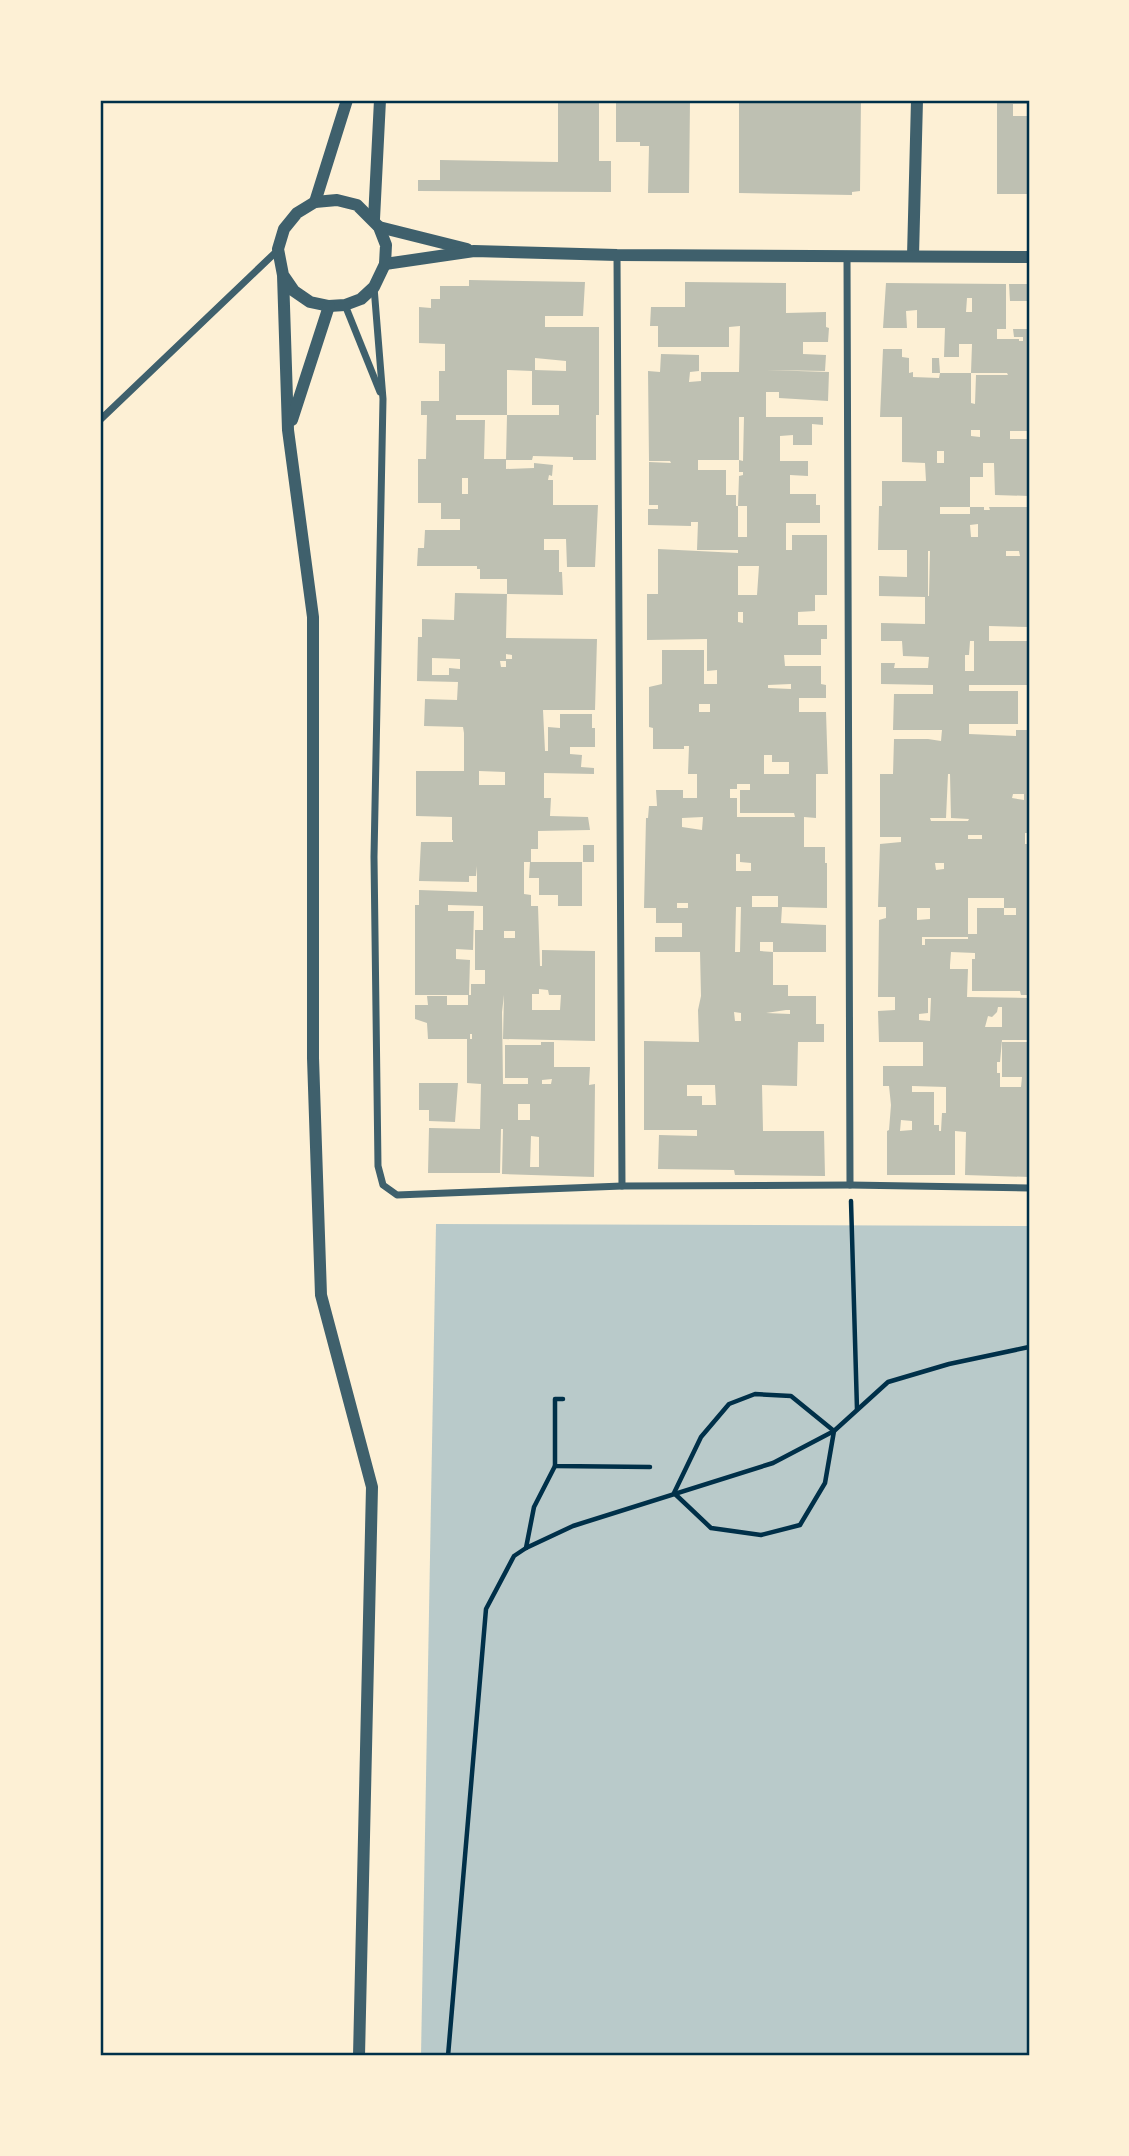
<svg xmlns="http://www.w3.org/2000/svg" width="1129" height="2156" viewBox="0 0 1129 2156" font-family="Poppins,sans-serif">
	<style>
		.green { fill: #b9caca }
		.building { fill: #bec0b2; fill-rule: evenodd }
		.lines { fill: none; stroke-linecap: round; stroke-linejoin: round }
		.path { stroke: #003049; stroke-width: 4.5 }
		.minor { stroke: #3f606c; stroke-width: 7 }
		.tertiary { stroke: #3f606c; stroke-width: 12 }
		.neatline { fill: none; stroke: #003049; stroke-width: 2.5 }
	</style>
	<rect width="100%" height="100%" fill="#fdf0d5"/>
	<polygon class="green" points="436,1224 1029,1226 1029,2056 421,2056"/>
	<g class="building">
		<polygon points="558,100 599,100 599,161 611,161 611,192 418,191 418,180 440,180 440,160 558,162"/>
		<polygon points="616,100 690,100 689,193 648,193 649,146 640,146 640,142 616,142"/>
		<polygon points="739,100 861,100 860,191 852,192 852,195 739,193"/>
		<polygon points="997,100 1029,100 1029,104 1013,104 1013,116 1029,116 1029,194 997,194"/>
		<path d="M 469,280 L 585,282 L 583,316 L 545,316 L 545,327 L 599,327 L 599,415 L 596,415 L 596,460 L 573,460 L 573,457 L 533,456 L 532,460 L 506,460 L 507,415 L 559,415 L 559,405 L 532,405 L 532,371 L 507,370 L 507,415 L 456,415 L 456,420 L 485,420 L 484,459 L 506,459 L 506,469 L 534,468 L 534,463 L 553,465 L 552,476 L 549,475 L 548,480 L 553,480 L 553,505 L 598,505 L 595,567 L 567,567 L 566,539 L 544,539 L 544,550 L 559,550 L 559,572 L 562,572 L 563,595 L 507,594 L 507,579 L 480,579 L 480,569 L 477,569 L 477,566 L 417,566 L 418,548 L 424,548 L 425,530 L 460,530 L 460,519 L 441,519 L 441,503 L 418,503 L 418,459 L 426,459 L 427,415 L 421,415 L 421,401 L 439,401 L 439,371 L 445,371 L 445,344 L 419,343 L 419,307 L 431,308 L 431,299 L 440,299 L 440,286 L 469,286 ZM 535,358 L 566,361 L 566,371 L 535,370 ZM 462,478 L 468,478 L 468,494 L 462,494 Z"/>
		<path d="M 685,282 L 786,283 L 786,313 L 826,312 L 826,327 L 829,328 L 828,342 L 803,342 L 803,354 L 826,355 L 825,371 L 766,370 L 829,372 L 828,401 L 779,398 L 779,392 L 766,392 L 766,417 L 823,417 L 823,425 L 812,424 L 812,445 L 793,445 L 793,435 L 780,436 L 780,461 L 808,461 L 808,476 L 790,475 L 790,494 L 816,494 L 816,505 L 820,505 L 820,523 L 786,523 L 786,550 L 792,550 L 792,535 L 827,535 L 827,595 L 815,595 L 815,611 L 798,612 L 798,625 L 827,625 L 827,639 L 821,639 L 821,655 L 784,655 L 785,666 L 821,666 L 821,684 L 826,685 L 826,698 L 799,698 L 799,712 L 826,712 L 828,774 L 816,774 L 816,818 L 804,817 L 804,847 L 825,847 L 825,863 L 827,863 L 827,908 L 782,907 L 781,923 L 826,925 L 826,952 L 773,952 L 773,985 L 788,985 L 788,996 L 816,996 L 816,1024 L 824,1024 L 824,1042 L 798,1042 L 797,1086 L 762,1085 L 763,1131 L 824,1131 L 825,1176 L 735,1175 L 734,1170 L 658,1169 L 659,1135 L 697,1136 L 697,1130 L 644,1130 L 644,1041 L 699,1042 L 698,1010 L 701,996 L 700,952 L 655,952 L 655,937 L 682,937 L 682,923 L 656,923 L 656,908 L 644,908 L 646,818 L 648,818 L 649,806 L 657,806 L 656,790 L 683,790 L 683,798 L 697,798 L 697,774 L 688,774 L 689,746 L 684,746 L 684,749 L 653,749 L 653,728 L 649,727 L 649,687 L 662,684 L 662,650 L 704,650 L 704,684 L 717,684 L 717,670 L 707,671 L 707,639 L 647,640 L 647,594 L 658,594 L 658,549 L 738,553 L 738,550 L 697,550 L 698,522 L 691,522 L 691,526 L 648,525 L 648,509 L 658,509 L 658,505 L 649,505 L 649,462 L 671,463 L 670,461 L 649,461 L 648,371 L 660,372 L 661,354 L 699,355 L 699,371 L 690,372 L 689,382 L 701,381 L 701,372 L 739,372 L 740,326 L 729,327 L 729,347 L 658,347 L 658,326 L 650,326 L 651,307 L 685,307 ZM 739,417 L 744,417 L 743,461 L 739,460 L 739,472 L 743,472 L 743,475 L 739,476 L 738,506 L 747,506 L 747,537 L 738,537 L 738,506 L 736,506 L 736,495 L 726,495 L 726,470 L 698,470 L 698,460 L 739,460 ZM 738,566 L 759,566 L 757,595 L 738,595 ZM 738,612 L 743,612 L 743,623 L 738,622 ZM 791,684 L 791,689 L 768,688 L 768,685 ZM 699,704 L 710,704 L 710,712 L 699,712 ZM 764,755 L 772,755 L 772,762 L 789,762 L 789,774 L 764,774 ZM 737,784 L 750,784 L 750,790 L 740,790 L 740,813 L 794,813 L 795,817 L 737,817 L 737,798 L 730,798 L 730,789 L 737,789 ZM 703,817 L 702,830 L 682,827 L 682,818 ZM 736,854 L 740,854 L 740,862 L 751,863 L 751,871 L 736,871 ZM 752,896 L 778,896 L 778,907 L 752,907 ZM 677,903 L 688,903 L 688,908 L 677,908 ZM 736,907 L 741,907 L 740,952 L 735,952 ZM 760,942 L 773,942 L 773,952 L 760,951 ZM 786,1010 L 790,1010 L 790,1014 L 766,1013 ZM 734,1012 L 741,1013 L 741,1021 L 735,1021 ZM 687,1085 L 715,1085 L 716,1105 L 702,1105 L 702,1096 L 687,1096 Z"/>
		<path d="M 886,283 L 1006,284 L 1006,329 L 997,329 L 997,339 L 1019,339 L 1019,341 L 1023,341 L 1023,337 L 1014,337 L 1013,329 L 1029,329 L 1029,431 L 1010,431 L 1010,439 L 1029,439 L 1029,496 L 995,495 L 994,463 L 983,463 L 983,477 L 970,477 L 970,507 L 984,507 L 984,510 L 990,510 L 989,507 L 1029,507 L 1029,627 L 989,626 L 989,641 L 1029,641 L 1029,685 L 969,685 L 969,691 L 1018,691 L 1018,724 L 969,724 L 969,734 L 1016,736 L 1016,730 L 1029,730 L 1029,833 L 1025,833 L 1025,844 L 1029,844 L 1029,995 L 1021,995 L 1020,991 L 972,991 L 972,959 L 975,959 L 975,953 L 951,952 L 950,965 L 950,969 L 968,969 L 967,997 L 1029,998 L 1029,1040 L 1002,1040 L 1000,1062 L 997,1062 L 997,1073 L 1000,1073 L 1000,1087 L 1021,1087 L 1022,1077 L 1002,1077 L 1002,1042 L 1029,1042 L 1029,1177 L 965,1175 L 966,1132 L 955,1131 L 955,1175 L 887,1175 L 887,1131 L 889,1130 L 891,1105 L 889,1086 L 883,1086 L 883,1066 L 923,1066 L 923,1042 L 879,1042 L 878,1011 L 895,1010 L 895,997 L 878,997 L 879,920 L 886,918 L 886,907 L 878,907 L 880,844 L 901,842 L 901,837 L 880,837 L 880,774 L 893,774 L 894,739 L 928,739 L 941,741 L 942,730 L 893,730 L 894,694 L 933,694 L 933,685 L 881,684 L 881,663 L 895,663 L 894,668 L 928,668 L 929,657 L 903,656 L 902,641 L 881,641 L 881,623 L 925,624 L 925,597 L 879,596 L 879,576 L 907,577 L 907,550 L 878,550 L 879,506 L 882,506 L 882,481 L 926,481 L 925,463 L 902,462 L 902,417 L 880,417 L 883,349 L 902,349 L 902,357 L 909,358 L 909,373 L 913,372 L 913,377 L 939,378 L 940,373 L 971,373 L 971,403 L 975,404 L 976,375 L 1008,375 L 1007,373 L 971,373 L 972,344 L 959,344 L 959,357 L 944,357 L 945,328 L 917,328 L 917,310 L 906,311 L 907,328 L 883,328 ZM 967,298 L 972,298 L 972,312 L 966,312 ZM 971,430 L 980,430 L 980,437 L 971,436 ZM 937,451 L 944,451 L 944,463 L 937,463 ZM 940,507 L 970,507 L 970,514 L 940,514 ZM 978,524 L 978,537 L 971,537 L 970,525 ZM 928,551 L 930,551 L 929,596 L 928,596 ZM 1006,551 L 1019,551 L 1020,556 L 1006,556 ZM 970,641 L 974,641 L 974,671 L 965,671 L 965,655 L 969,655 ZM 948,774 L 950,774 L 951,818 L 969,819 L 968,821 L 931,821 L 930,818 L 946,818 ZM 1013,794 L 1024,794 L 1024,800 L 1012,798 ZM 968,835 L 982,835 L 982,839 L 968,839 ZM 935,863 L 944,863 L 944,869 L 936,870 ZM 968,898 L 1004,898 L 1004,908 L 1016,908 L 1016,915 L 1004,915 L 1004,908 L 977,908 L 977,934 L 968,934 ZM 917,908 L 930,908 L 930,919 L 917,920 ZM 922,937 L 968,937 L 968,939 L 925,939 L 925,945 L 922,945 ZM 928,998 L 931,998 L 930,1021 L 919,1020 L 919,1014 L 928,1013 ZM 998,1007 L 1002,1007 L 1002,1027 L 985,1027 L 988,1016 L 992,1017 L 997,1012 ZM 912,1086 L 946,1087 L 946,1113 L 942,1113 L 941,1131 L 939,1131 L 939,1125 L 934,1125 L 934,1092 L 912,1092 ZM 901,1120 L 912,1121 L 912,1130 L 900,1131 Z"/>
		<polygon points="1009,284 1029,284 1029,301 1010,301"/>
		<polygon points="932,358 939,358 940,373 932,373"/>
		<path d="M 455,593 L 507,594 L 506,638 L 597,639 L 595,710 L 543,710 L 545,751 L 548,751 L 548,727 L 560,728 L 560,714 L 592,714 L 592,728 L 595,728 L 595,747 L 570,747 L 570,754 L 582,755 L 581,767 L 594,768 L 594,774 L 544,773 L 544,798 L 551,798 L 550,816 L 588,817 L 590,830 L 538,831 L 538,849 L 531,849 L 531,862 L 524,862 L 524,894 L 531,895 L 531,906 L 538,906 L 540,966 L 542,966 L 542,950 L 595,951 L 595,1041 L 503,1039 L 504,995 L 502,1012 L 503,1084 L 528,1084 L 528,1078 L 505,1078 L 505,1045 L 541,1045 L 541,1042 L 554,1042 L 554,1067 L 590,1067 L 589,1085 L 595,1084 L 594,1177 L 502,1174 L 503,1129 L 501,1129 L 500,1173 L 428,1173 L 429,1128 L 480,1129 L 481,1084 L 467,1083 L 467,1039 L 472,1039 L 472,1034 L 470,1034 L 470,1039 L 428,1039 L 427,1023 L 415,1019 L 415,1005 L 428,1005 L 427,996 L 447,996 L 447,1005 L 468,1005 L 468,995 L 471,995 L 471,984 L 485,984 L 485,970 L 475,970 L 475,930 L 483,930 L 483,906 L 448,905 L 448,911 L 474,911 L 473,950 L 456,949 L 456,959 L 470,960 L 469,995 L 415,995 L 415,905 L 419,905 L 419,890 L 477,892 L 477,866 L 476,876 L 469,876 L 469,882 L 419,881 L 421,842 L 453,842 L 453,840 L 452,840 L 452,817 L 416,816 L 416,771 L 464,771 L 464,733 L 463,727 L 424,726 L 425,699 L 457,700 L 458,682 L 417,681 L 418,637 L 422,637 L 422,619 L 454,620 ZM 506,654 L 512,655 L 512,659 L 506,659 L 506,667 L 501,667 L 500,661 L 506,661 ZM 432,658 L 460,659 L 460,669 L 449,668 L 449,675 L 432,675 ZM 479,771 L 505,772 L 505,785 L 479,785 ZM 504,931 L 515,931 L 515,938 L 504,938 ZM 539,989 L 548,990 L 549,995 L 561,995 L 560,1010 L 532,1010 L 532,994 L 539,994 ZM 552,1079 L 551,1084 L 542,1084 L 542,1080 ZM 518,1104 L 530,1104 L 530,1120 L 518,1120 ZM 531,1136 L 539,1137 L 539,1167 L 530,1167 Z"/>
		<rect x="583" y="845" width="11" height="17"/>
		<polygon points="530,862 582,862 582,906 558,906 558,895 539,895 539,878 529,878"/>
		<polygon points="419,1083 458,1083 455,1122 429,1121 429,1110 419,1110"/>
	</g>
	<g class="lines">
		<g class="path">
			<polyline points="851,1201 857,1409"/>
			<polygon points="755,1394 791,1396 834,1431 825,1483 800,1525 761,1535 711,1528 674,1493 701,1437 729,1404"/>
			<polyline points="563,1399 555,1399 555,1466 650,1467"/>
			<polyline points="526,1548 534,1507 555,1466"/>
			<polyline points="448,2056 486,1609 514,1556 526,1548 573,1526 773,1463 834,1431 888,1382 949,1364 1029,1347"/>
		</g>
		<g class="minor">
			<polyline points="617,255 622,1186"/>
			<polyline points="847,256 850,1185"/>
			<polyline points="374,287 383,399 374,857 378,1166 383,1185 397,1195 622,1186 850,1185 1029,1188"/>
			<polyline points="345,305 380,392"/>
			<polyline points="100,420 278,250"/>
		</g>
		<g class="tertiary">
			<polyline points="315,202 347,100"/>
			<polyline points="374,219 380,100"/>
			<polyline points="379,227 467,249"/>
			<polyline points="913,256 917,100"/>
			<polyline points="385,264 474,251 617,255 1029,257"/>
			<polyline points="283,275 294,291 310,302 329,306 345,305 361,299 374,287 385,264 386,245 379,227 357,205 337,200 315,202 297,213 284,229 278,249 283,275 288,430 313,617 313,1058 321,1295 372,1487 359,2056"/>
			<polyline points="292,420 329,306"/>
		</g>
	</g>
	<rect width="1129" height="2156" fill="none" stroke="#fdf0d5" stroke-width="203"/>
	<rect x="102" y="102" width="926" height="1952" class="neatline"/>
</svg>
